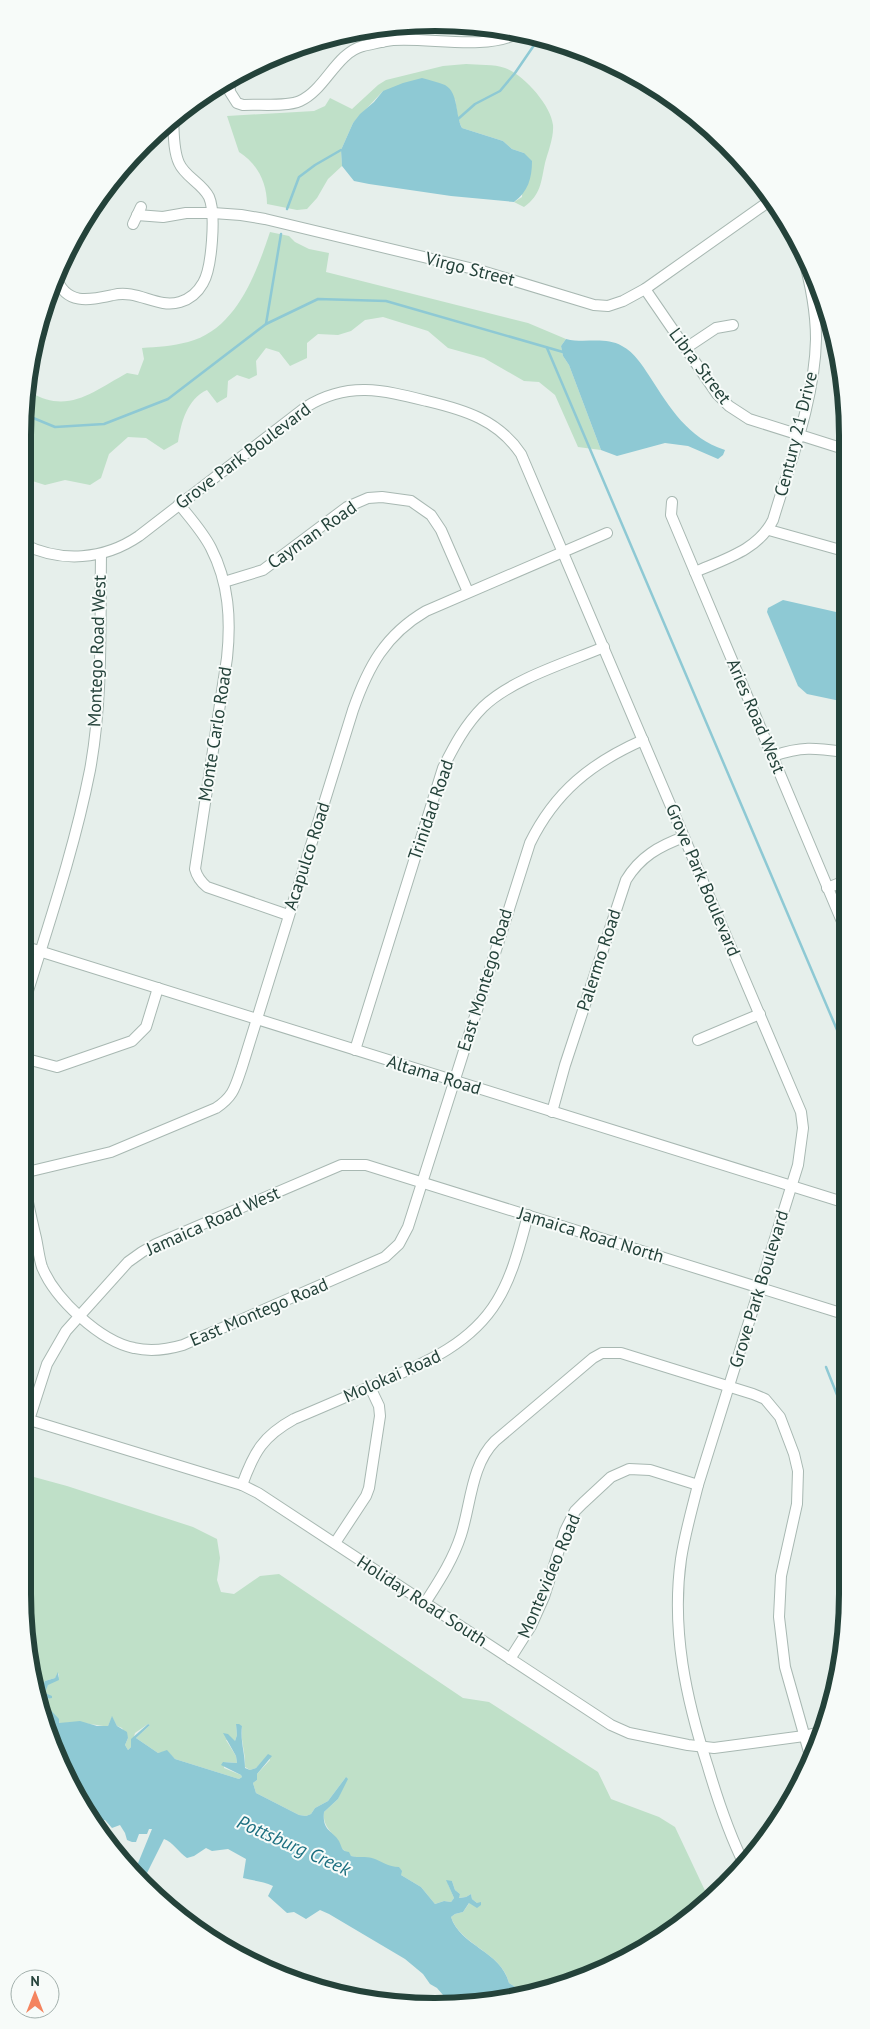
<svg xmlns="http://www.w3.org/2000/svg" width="870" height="2029" viewBox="0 0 870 2029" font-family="'PT Sans',sans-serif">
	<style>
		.green { fill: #bfe0c8 }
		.water { fill: #8ec9d4 }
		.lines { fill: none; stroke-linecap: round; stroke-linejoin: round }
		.stream { stroke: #8ec9d4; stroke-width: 2.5 }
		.minor-casing { stroke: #a8b8b2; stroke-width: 12 }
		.minor { stroke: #fff; stroke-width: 10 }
		.labels { text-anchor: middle; stroke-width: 4; stroke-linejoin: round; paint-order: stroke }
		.street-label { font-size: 18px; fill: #24423a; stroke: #f7fbf9 }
		.water-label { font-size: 19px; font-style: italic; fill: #1c6f80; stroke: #f7fbf9 }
		.rim { fill: none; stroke: #24423a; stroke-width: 6 }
	</style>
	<rect width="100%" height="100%" fill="#e6efeb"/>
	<g class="green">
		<path d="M 466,64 C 478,65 494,64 505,68 C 523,74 551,105 553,125 C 554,137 548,152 545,163 C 541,182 541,195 524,207 L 514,202 L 522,197 L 524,153 L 512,149 L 503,141 L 462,128 L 458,119 L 455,99 L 383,91 L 353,123 L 341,150 L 342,166 L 328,179 L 317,198 L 307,209 L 297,210 L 267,204 C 267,183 257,163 239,152 L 227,116 L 314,111 L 325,106 L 330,98 L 352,109 L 378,85 L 386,80 L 443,66 Z"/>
		<path d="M 270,232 L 289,236 L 295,242 L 309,249 L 329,253 L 326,272 L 528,323 L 566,339 L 561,346 L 563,356 L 569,365 L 601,450 L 578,447 L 555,395 L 539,382 L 524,381 L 484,358 L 448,348 L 428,331 L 383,317 L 365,320 L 351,331 L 338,335 L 318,334 L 307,343 L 307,358 L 290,366 L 279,352 L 266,348 L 256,361 L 257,375 L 249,379 L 237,375 L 228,381 L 227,397 L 217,403 L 207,390 C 187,399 181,423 178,442 L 164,450 L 146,438 L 128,437 L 109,454 L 101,478 L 90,485 L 65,480 L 45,485 L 23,478 L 23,435 L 30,392 C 68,415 94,391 127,373 L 138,375 L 144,359 L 142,348 C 157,347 173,346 188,342 C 236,330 256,274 270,232 Z"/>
		<path d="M 23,1474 L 67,1486 L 193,1527 L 217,1539 L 220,1558 L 217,1580 L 221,1592 L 234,1594 L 260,1576 L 279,1574 L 463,1698 L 489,1702 L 598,1772 L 611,1799 L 659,1817 L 675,1827 L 708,1897 L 641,1951 L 567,1985 L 526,1994 L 509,1983 C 502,1952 461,1946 451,1917 L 455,1914 L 463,1912 L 470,1902 L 477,1903 L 472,1899 L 471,1894 L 466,1897 L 458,1898 L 460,1894 L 455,1890 L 452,1881 L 448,1884 L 454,1898 L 451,1902 L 444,1901 L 435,1904 L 421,1887 L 401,1875 L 399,1867 L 390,1867 L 371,1858 L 360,1858 L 351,1856 L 340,1847 C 337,1833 322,1830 324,1812 L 338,1799 L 346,1777 L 328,1801 L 315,1808 L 311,1814 L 306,1816 L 299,1815 L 256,1793 L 253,1783 L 257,1780 L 257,1774 L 270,1760 L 268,1755 L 256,1768 L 250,1770 L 245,1767 C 246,1753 240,1741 242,1726 L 236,1724 L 237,1735 L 235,1741 L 226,1740 L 236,1756 L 237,1763 L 224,1762 L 224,1768 L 241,1775 L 242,1777 L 239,1779 L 175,1759 L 167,1751 L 158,1753 L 136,1738 L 150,1725 L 148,1724 L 135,1733 L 131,1747 L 128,1750 L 125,1745 L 128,1738 L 122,1728 L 117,1726 L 112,1717 L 108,1726 C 92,1726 78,1719 61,1724 C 54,1720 53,1710 45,1705 L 46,1699 L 49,1699 L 45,1693 L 48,1684 L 59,1677 L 59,1673 L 55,1678 L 45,1681 L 40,1690 L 38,1689 L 34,1663 L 38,1651 L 32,1645 L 31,1648 L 23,1594 Z"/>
	</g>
	<g class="water">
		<path d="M 422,78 C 429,80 438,82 445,85 C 459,93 455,115 462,128 L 503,141 L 512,149 L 524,153 L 532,161 C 532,178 528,192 514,202 L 451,196 L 369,184 L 354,181 L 342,166 L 341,150 L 353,123 L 360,114 L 374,102 L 383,91 L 403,83 Z"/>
		<path d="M 566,339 C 585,344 604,336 622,346 C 635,353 642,365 650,377 C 670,408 688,438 725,450 L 723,455 L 718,459 L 688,446 L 665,443 L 617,456 L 601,450 L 569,365 L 563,356 L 561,346 Z"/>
		<polygon points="783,600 845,614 845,702 807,694 798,686 767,612 768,608"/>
		<path d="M 58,1672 L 59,1680 L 48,1685 L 45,1693 L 52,1696 L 52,1698 L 46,1699 L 45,1704 L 59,1719 L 59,1723 L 80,1721 L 97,1726 L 108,1726 L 112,1716 L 117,1726 L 127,1732 L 128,1738 L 125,1745 L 128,1750 L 131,1747 L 131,1739 L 148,1724 L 150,1725 L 136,1738 L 158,1753 L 167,1750 L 175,1759 L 239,1779 L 242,1777 L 241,1775 L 221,1765 L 223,1762 L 237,1763 L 236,1756 L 223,1733 L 228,1734 L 235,1741 L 237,1735 L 236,1724 L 239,1724 L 242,1726 C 240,1741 245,1753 245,1768 L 250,1770 L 256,1768 L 268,1754 L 272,1756 L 257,1774 L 257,1780 L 253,1783 L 256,1793 L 299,1815 L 306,1816 L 311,1814 L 315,1808 L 328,1801 L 346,1777 L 348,1779 L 338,1799 L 324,1812 C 322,1831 332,1830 339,1841 C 342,1847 341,1851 349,1852 L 351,1856 C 358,1858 366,1856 372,1858 C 382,1861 388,1867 399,1867 L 402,1871 L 401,1875 L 421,1887 L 435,1904 L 444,1901 L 451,1902 L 454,1898 L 446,1880 L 452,1881 L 455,1890 L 460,1894 L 459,1898 L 466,1897 L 471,1894 L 472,1899 L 477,1903 L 481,1902 L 481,1905 L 477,1908 L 469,1903 L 463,1912 L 455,1914 L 451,1917 C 460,1946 501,1951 509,1983 L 526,1994 L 489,2003 L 449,2002 L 437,1988 L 430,1984 L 423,1974 L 405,1959 L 329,1914 L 320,1910 L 306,1919 L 294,1912 L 287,1913 L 268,1896 L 273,1886 C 263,1881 253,1881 243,1878 L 246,1859 L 228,1849 L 212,1851 L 206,1848 L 194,1856 L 187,1858 C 179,1853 173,1842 164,1839 L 143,1881 L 134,1873 L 152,1829 L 149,1829 L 147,1834 L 139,1834 L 136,1842 L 132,1842 L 127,1840 L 125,1833 L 120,1825 L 112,1828 L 105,1820 L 99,1821 L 91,1818 L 78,1800 L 44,1727 L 38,1689 L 40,1690 L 45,1681 L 55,1678 Z"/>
	</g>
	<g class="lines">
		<g class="stream">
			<polyline points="458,119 475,104 500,91 515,73 539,38"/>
			<polyline points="287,209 299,177 315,165 341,150"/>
			<polyline points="266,324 318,299 386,301 563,352"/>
			<polyline points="547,348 846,1051"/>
			<polyline points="26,415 55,427 104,424 168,399 266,324 281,234"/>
			<polyline points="826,1367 847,1420"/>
			<polyline points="844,1613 845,1556 847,1545"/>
		</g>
		<g class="minor-casing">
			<g id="minor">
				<polyline points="379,28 382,42"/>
				<path d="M 229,80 L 230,92 L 237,103 L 243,105 C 258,104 287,107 300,101 C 325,90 336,53 363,46 C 373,44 383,41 393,40 C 431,37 483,51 519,33"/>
				<polyline points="137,215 163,217 186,213 213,213 241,215 265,219 482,271 594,305 608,306 623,301 645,289 771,200"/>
				<polyline points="133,224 141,207"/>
				<path d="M 56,277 C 66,306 90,300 113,295 C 138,289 157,309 180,302 C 190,299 198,292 203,283 C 212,268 216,213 209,197 C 202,183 185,177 179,163 C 173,150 174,132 173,118"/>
				<polyline points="645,289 717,394 729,406 749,419 844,449"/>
				<polyline points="686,348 716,328 733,325"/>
				<polyline points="672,502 671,515 846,931"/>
				<path d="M 179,504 C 190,518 203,532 211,548 C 229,583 231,620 227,658 L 195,869 C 197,877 201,882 207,887 L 288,915"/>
				<polyline points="769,530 844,551"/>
				<path d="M 23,544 C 61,563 104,560 139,536 L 306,407 C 348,381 383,390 427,401 C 465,410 498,420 521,454 L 801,1112 L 803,1128 L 798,1165 L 698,1485 C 692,1509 685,1533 681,1559 C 671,1630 686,1699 708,1767 C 718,1801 729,1834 745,1866"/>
				<path d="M 695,572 C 725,559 758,550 773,520 C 790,463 815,399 816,339 C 816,310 810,281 802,253"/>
				<polyline points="224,582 263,570 347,507 368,498 382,497 411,501 431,515 441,530 468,592"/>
				<path d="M 773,756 C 802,746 815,748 845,752"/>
				<polyline points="827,888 845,881"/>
				<polyline points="23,946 846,1203"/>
				<path d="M 23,1007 C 47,929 74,851 90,770 C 103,699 100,626 101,554"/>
				<polyline points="698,1040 760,1014"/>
				<path d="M 355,1050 L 443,768 C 454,746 465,725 483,707 C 512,679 566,663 604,647"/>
				<polyline points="23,1058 57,1067 132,1041 146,1027 158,988"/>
				<path d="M 552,1112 L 565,1065 L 626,880 C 640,857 659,846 684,837"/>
				<path d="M 23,1173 L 111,1152 L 216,1108 C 234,1096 235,1087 242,1067 L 353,710 C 368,667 385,635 426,611 L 607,533"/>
				<path d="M 23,1178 C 27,1198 31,1218 36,1238 C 38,1247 39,1258 42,1267 C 55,1299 100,1341 134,1348 C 151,1352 166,1350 183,1345 L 385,1257 L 399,1244 L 408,1227 L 530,843 C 555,792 591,763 643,740"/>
				<polyline points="23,1418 242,1485 258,1493 611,1725 629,1733 688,1745 714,1748 804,1736 824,1731"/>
				<polyline points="29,1420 47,1364 66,1331 128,1262 142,1252 156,1244 341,1165 366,1165 847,1315"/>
				<path d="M 242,1485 C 254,1452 263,1436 294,1419 C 323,1407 352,1394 381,1382 C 425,1363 471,1344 497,1301 C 513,1275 520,1244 528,1215"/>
				<polyline points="335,1543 366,1496 369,1488 380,1416 379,1406 370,1387"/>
				<path d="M 425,1603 C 439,1581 453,1560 461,1535 C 471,1504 471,1465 495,1441 L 593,1358 L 602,1353 L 621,1353 L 753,1394 L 765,1399 L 780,1417 L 794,1454 L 798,1471 L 797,1504 L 781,1576 L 779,1617 L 785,1667 L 811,1759"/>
				<polyline points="510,1659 531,1626 544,1597 565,1531 575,1511 583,1503 611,1477 629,1469 650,1470 698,1485"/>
			</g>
		</g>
		<use href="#minor" class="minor"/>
	</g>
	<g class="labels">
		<g class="street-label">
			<text transform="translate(470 269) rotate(14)" y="6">Virgo Street</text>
			<text transform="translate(700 366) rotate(53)" y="6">Libra Street</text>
			<text transform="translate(796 434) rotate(-76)" y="6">Century 21 Drive</text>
			<text transform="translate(243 456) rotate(-37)" y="6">Grove Park Boulevard</text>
			<text transform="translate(312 535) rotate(-35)" y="6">Cayman Road</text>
			<text transform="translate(97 651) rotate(-88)" y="6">Montego Road West</text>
			<text transform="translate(756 716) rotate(67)" y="6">Aries Road West</text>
			<text transform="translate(215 734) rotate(-81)" y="6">Monte Carlo Road</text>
			<text transform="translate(431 810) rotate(-71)" y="6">Trinidad Road</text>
			<text transform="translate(307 856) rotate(-72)" y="6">Acapulco Road</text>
			<text transform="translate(703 880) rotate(67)" y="6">Grove Park Boulevard</text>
			<text transform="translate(599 960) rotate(-72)" y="6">Palermo Road</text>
			<text transform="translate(485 980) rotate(-73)" y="6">East Montego Road</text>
			<text transform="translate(434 1075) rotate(17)" y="6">Altama Road</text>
			<text transform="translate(213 1221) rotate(-24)" y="6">Jamaica Road West</text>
			<text transform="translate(591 1235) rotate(17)" y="6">Jamaica Road North</text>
			<text transform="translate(759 1289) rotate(-73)" y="6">Grove Park Boulevard</text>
			<text transform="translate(259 1312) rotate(-23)" y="6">East Montego Road</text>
			<text transform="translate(392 1376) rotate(-24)" y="6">Molokai Road</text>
			<text transform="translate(549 1576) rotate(-67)" y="6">Montevideo Road</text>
			<text transform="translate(422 1601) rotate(33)" y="6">Holiday Road South</text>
		</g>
		<g class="water-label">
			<text transform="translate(294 1845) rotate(24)" y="7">Pottsburg Creek</text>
		</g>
	</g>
	<path d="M0 0H870V2029H0ZM435 31H435A404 404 0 0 1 839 435V1594A404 404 0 0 1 435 1998H435A404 404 0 0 1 31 1594V435A404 404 0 0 1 435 31Z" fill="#f7fbf9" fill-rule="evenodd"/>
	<path class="rim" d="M435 31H435A404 404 0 0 1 839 435V1594A404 404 0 0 1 435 1998H435A404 404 0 0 1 31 1594V435A404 404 0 0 1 435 31Z"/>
	<g transform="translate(35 1994)"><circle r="24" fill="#f7fbf9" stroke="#a3b1ad"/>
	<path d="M0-4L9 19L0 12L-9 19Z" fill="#f4845f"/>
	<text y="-8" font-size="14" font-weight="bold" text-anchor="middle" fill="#24423a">N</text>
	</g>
</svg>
